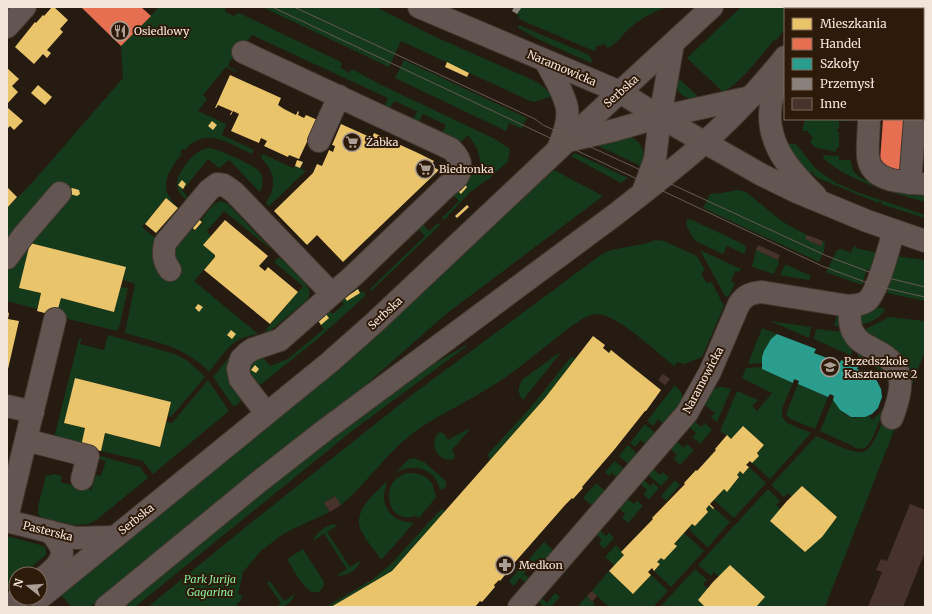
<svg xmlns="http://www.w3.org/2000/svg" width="932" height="614" viewBox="0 0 932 614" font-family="Merriweather,serif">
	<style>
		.green { fill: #15391b }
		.homes { fill: #e9c46a }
		.shops { fill: #e76f51 }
		.schools { fill: #2a9d8f }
		.industry { fill: #8a817c }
		.building { fill: #48332c }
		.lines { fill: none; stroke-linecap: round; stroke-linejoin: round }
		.minor-casing { stroke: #41372f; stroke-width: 24 }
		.minor { stroke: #635652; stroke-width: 22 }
		.tram { stroke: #665b55; stroke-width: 1 }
		.labels { text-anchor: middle; stroke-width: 4; stroke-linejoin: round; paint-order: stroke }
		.poi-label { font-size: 11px; fill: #f3e4da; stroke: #2e1a09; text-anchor: start }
		.street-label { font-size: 11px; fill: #f3e4da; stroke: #2e1a09 }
		.park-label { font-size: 11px; font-style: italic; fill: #89ef9a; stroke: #2e1a09 }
	</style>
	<rect width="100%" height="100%" fill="#261b11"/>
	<g class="green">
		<path d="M 159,7 L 225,7 L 225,12 L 234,16 L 239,13 L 341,62 L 342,65 L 340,67 L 348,73 L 351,70 L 354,70 L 381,85 L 495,139 L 510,149 L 508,161 L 491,177 L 470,192 L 444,220 L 442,218 L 459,201 L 450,192 L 467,171 L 480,174 C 482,158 478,147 468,135 L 459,144 L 441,137 L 446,125 L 423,114 L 417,126 L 412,123 L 417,111 L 394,101 L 388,112 L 383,110 L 388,98 L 252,35 L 235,57 L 230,61 L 228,66 L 237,71 L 236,72 L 226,67 L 203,95 L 207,99 L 198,111 L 226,124 L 222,135 L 254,150 L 252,154 C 230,144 205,125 185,150 L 183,149 L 180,153 L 182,154 C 167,172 157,189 178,207 L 166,198 L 142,227 L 158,240 L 170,255 L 189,227 L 195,231 L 203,222 L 201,220 L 214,204 L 221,201 L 228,204 L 272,250 L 224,211 L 207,231 L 211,236 L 204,245 L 215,255 L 215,257 L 194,281 L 258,334 C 253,335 247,336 242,338 C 228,344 218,361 209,372 C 186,347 156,342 125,333 L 135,284 L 123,280 L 125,267 L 30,243 L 20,288 L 41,293 L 37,309 L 7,301 L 7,208 L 32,183 L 123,78 L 121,46 Z"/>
		<polygon points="262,7 376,7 429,34 535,81 545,88 552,96 535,102 530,101 401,41 389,67"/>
		<path d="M 522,7 L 667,7 C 654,12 641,18 631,27 C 623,33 617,45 607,48 L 605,44 L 595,47 L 596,49 L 594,51 L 521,20 L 517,14 Z"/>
		<path d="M 739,7 L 800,7 L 799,9 L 785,9 L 785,28 L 776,41 L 774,40 C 759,57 743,81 723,92 L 687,58 L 740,8 Z"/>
		<polygon points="862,7 925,7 925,22 923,22 923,9 860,9"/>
		<polygon points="519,25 589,55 592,60 591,63 540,40 518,28"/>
		<polygon points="404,60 527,118 522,128 522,129 509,123 506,131 395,78"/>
		<path d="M 677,77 L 701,99 C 686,100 673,94 677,77 Z"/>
		<polygon points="805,119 852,119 851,121 839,121 839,129 837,129 837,132 839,132 839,148 836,148 836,152 814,147 810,141 813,138 806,130 804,131 802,131"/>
		<path d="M 627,136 C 642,140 647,152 641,166 L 594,144 Z"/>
		<polygon points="788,144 796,144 815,168 836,183 857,192 925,215 925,218 883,205 881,204 882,202 879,201 878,203 818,178 813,175 814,173 812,172 810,174 792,159"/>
		<path d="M 209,148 C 218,149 254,165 259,171 C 264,177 263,185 260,192 L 229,160 L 219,168 L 208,159 L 182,191 L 191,200 L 190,201 C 180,196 175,189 178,177 C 184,166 195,149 209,148 Z"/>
		<polygon points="575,153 628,178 621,183 571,156"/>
		<path d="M 263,154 L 293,168 L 295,166 L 306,171 L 269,206 L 266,203 C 277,187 275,171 261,158 Z"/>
		<path d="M 824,155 L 839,156 L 839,160 L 850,160 L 851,161 C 851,165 852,169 855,173 C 867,186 907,194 925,196 L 925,202 C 894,193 846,180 823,158 Z"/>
		<polygon points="554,170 603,196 446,314 361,389 263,466 90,607 71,607 61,595 380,332"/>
		<polygon points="738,190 746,192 783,222 807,235 806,239 821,245 823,241 825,243 824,251 819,262 703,208 710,194 722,193"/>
		<polygon points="690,219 745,245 746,246 745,254 727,246 723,254 695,241 686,225 687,220"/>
		<polygon points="420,222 429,231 438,223 440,225 371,291 370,289 425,236 416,226"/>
		<path d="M 655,240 L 664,241 L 695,255 L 698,258 L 705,270 L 701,274 L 707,283 L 709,282 L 712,283 L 724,306 L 702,357 L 684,364 L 677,362 L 674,366 C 658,353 615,313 597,314 C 581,315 559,337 546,346 C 527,361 508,377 487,389 C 460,406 431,418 407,438 C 383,458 365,485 341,505 L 334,496 L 324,503 L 330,512 L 297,527 L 283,534 L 261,551 L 243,572 L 238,594 L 242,595 L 240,603 L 237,602 L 237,607 L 148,607 L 242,530 L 413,394 L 602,254 C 619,245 638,248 655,240 Z"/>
		<polygon points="854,245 856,247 856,248 877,253 872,271 867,269 862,285 826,272 837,250 841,249 851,253"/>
		<polygon points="700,250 741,269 739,272 735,271 731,281 735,284 728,297 725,296"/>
		<polygon points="756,250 778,260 779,262 774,274 752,267"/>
		<polygon points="895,256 925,260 925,301 887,293 892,276 888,275"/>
		<path d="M 279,257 C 285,263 307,283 309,290 C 310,294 309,297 307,300 L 270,331 L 264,332 L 303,286 L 274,262 Z"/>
		<polygon points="785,265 787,265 811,276 809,280 780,275"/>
		<polygon points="355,286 358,289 345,297 347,301 362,291 366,295 321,336 259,386 248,376 249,365 261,355 270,366 288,359 324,329 321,325 325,313 328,309 333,314 344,304 340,299"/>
		<polygon points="121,287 128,288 119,328 117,331 56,316 61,298 114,312"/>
		<path d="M 876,307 L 885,309 C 877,326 850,327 834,326 L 837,315 Z"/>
		<path d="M 889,317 L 925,321 L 925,351 L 825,607 L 756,607 L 730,565 L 719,577 L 714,572 L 711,576 L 698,565 L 768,489 L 780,501 L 776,505 L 781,509 L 771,521 L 805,552 L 837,518 L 802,486 L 792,497 L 788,493 L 784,497 L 771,485 L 816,436 C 829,441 849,453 862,452 C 877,450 893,396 888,383 C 883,369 870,364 858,359 L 857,348 L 851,345 L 852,356 L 814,339 L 816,329 L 842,332 L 864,330 Z"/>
		<polygon points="770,321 811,327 809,338"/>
		<path d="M 762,328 L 777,334 C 768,342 763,351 762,363 L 748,364 Z"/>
		<polygon points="108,335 175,354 188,361 205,377 171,417 168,416 171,402 75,378 64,423 85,428 81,446 54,438 79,339 82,338 80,344 104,350"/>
		<polygon points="466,345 467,346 352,431 135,607 121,607 230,518 348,425 350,426 420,372"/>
		<polygon points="235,350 240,395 241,401 234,407 213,377"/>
		<path d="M 562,351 L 523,400 C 517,393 518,386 523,379 Z"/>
		<polygon points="571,357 576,358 545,398 490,460 488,456 488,454 531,407"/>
		<polygon points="762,367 762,369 793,383 782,409 782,417 787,423 811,433 770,479 752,463 759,456 757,453 764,445 743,426 731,439 720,431 737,391 758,400 752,406 757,411 772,393 742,378 746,368"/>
		<polygon points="208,380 229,411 153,474 143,461 101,451 105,433 160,447 166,422 172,423"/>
		<polygon points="798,384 828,397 815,429 790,419 786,414"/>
		<polygon points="675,385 681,392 683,400 666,425 658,419 653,426 647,421"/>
		<path d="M 723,387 L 731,389 L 717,422 L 711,417 L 715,413 L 702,402 C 709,394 712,387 723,387 Z"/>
		<path d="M 833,400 L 840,410 L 846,415 L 855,418 L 869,415 L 872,420 L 880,413 L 884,406 C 881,416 873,443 865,448 C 862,449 859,449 855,448 L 855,447 L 820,431 Z"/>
		<polygon points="692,419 701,427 705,423 712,430 700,444 693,437 696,433 687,425"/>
		<polygon points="645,424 659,436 649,448 641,440 635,447 630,443"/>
		<path d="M 468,429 L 469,430 L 452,450 L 455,457 L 454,459 C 438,464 428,443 439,432 L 444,434 L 448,440 Z"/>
		<polygon points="674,439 684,448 687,444 694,450 680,465 674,459 677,455 667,446"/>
		<polygon points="628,445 641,457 632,467 619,456"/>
		<polygon points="100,456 140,467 148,478 95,521 88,524 75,525 43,518 38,514 38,507 46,476 55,474 62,476 61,482 91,490 96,475 101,476 106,461 99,459"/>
		<path d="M 414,458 L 424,462 L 446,481 L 446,486 L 442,490 L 440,489 C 434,467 413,463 395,473 L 409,459 Z"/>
		<polygon points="615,461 628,472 621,481 612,473 609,476 605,472"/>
		<polygon points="650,466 660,475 663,472 669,478 661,486 645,472"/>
		<polygon points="749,467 766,483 734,518 714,500 720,494 723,496 720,493 724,489 727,491 739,478 737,475 740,471 743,474"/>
		<path d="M 407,473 C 422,472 434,479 435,494 L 437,496 L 419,518 L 416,516 C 412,517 408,518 404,517 C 388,514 385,492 394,481 C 397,477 402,475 407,473 Z"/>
		<polygon points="641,477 650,486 653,483 659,488 649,499 643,494 647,490 637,481"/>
		<polygon points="675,480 680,485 666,501 661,496"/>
		<path d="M 387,481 C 386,486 384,491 384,497 C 384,512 397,523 411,522 L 413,524 L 383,558 L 381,559 L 379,557 C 373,548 364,538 360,528 C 354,509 376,493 387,481 Z"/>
		<polygon points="596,483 609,494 596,509 583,498"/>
		<polygon points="624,496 634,504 637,501 643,506 628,523 622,518 625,514 616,505"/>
		<polygon points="709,505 712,508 713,507 730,522 708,547 690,531 691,530 689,528 692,524 695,526 708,512 706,509"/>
		<polygon points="441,509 445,511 392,571 331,607 326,607 373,579 391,564"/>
		<path d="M 333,524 L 338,525 L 327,532 L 350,567 L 361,560 C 356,571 348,576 336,576 L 347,569 L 324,534 L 313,541 C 317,532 324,527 333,524 Z"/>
		<polygon points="596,527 606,536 609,533 614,538 604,549 599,544 602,540 593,531"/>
		<polygon points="684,533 704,551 671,587 654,571 660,564 657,562 661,558 664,560 676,546 674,544 678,540 681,542 678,539"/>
		<polygon points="7,536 44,546 46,550 46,555 23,574 16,574 16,579 7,587"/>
		<polygon points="544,542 557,553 545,567 536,560 533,563 529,559"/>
		<polygon points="616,545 622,551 621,552 624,555 615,566 605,557"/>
		<path d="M 303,549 L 324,582 C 324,586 322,590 318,592 C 307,597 292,567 287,559 Z"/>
		<polygon points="522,566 527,570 524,574 533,581 529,586 520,578 514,586 509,581"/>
		<polygon points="695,569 707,580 703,584 708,589 698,600 705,607 660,607"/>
		<polygon points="609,571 633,593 651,575 668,591 653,607 609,607 592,591"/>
		<path d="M 270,581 L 284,601 L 295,594 C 290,604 286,607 276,607 L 281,603 L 267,583 Z"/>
		<polygon points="555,593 560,597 551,607 544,607 536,599 539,595 547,603"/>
		<polygon points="587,596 595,604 592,607 577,607"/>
	</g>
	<g class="homes">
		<polygon points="52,7 54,7 68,20 60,29 63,32 47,50 51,53 47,58 43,54 34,64 15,47 35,22 36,23 43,15 44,16"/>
		<polygon points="447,62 469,73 467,77 445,67"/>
		<polygon points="7,68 19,79 12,86 18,92 7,104"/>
		<polygon points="230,75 281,98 278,105 284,109 296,115 298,111 299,112 298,115 304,118 306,115 320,121 312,131 299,159 289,155 288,157 264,146 267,141 261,138 259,143 231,131 239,114 233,111 231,115 230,115 232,111 218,105 216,108 215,108"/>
		<polygon points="38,85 52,97 45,105 31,93"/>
		<polygon points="8,108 23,121 14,130 10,126 7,129 7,110"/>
		<polygon points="212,121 217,125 213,130 208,126"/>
		<polygon points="341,124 372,138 374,133 418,153 434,161 431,166 439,170 343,262 317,235 307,245 274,211 313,173 317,164 322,166 329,150 333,152 335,146 332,145"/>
		<polygon points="297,160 303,162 300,168 295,166"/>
		<polygon points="182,180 186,184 183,189 178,185"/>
		<polygon points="463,182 467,187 461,194 456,189"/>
		<polygon points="7,187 17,197 7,208"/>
		<polygon points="72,188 79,190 80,194 77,196 70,194 70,190"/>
		<polygon points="166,198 178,208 156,233 145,224"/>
		<polygon points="467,205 469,207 457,218 455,216"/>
		<polygon points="197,218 202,222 195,230 190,226"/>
		<polygon points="225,220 268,256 259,266 265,271 268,267 298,292 270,324 204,270 215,257 215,255 203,245"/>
		<polygon points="30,243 126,267 114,312 61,298 56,316 37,311 41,293 19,288"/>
		<polygon points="358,289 360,293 347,301 345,298"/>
		<polygon points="198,304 203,307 199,312 195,308"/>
		<polygon points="7,312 9,313 8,319 19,321 8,369"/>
		<polygon points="325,313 329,318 321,325 317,319"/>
		<polygon points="231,330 236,334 232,339 227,335"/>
		<polygon points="593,336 605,345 603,348 609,353 611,350 661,390 646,411 645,411 614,450 582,487 583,488 573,499 572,498 566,504 509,569 510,569 500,581 499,580 494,585 495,587 482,602 480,601 475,607 331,607 392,571 545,398"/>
		<polygon points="255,365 259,369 256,373 251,370"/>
		<polygon points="75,378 171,402 160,447 105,433 101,451 81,446 85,428 64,423"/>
		<polygon points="743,426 764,445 757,453 759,456 752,463 750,461 746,465 749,467 743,474 740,471 737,475 739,477 727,492 724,489 710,504 714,508 713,509 709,505 706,509 708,512 695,526 692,524 674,544 677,546 664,560 661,558 657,562 660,564 654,571 652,568 648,572 651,575 633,594 609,571 624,555 621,552 653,519 652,518 685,484 684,483 696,470 697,471 716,450 715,449 727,435 731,439"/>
		<polygon points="802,486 837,517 822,537 805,552 770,521 786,502"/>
		<polygon points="730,565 765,597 756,607 705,607 698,600 713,582"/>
	</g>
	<g class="shops">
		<polygon points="81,7 141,7 151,16 121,46"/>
		<rect x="923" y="47" width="2" height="17"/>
		<polygon points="883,119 907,119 903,177 879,175"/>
	</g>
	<polygon class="schools" points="777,334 816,349 814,353 840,363 841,360 858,367 857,369 872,375 877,381 881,389 882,397 878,408 872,414 865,417 851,417 840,410 833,400 834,396 830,394 828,397 798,384 799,381 794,379 793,383 762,369 762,357 764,351 771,339"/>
	<polygon class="industry" points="514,7 522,7 517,14 512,11"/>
	<g class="building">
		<polygon points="807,235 823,241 821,246 805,239"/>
		<polygon points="758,245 780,255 778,260 756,250"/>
		<polygon points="663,374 670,379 665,385 658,380"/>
		<polygon points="335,496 341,505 330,512 324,503"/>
		<polygon points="910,504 925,510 925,552 903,607 868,607 882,572 876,570 881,559 887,561"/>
		<polygon points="592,591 597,596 592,602 587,596"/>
	</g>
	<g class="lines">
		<g class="minor-casing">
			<g id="minor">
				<polyline points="419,7 620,92 660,117 762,175 797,192 867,221 925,241"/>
				<polyline points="822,9 823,7"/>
				<polyline points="7,27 25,7"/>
				<polyline points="923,34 925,34"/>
				<path d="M 243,52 L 451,149 C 464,161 464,175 448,185 L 353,276 L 332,294"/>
				<path d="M 546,62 C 553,76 564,92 567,108 C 569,122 563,136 558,149"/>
				<path d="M 785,69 C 780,77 775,85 773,94 C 761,137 786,167 815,195"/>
				<polyline points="923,78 925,78"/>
				<polyline points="923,99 925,99"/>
				<path d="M 869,119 C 869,131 867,145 868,157 C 871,183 905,182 925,184"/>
				<polyline points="319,141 339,96"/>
				<polyline points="567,141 615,130 660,117 751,97"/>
				<polyline points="910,183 915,119"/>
				<polyline points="643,192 655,159 660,117 673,44"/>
				<polyline points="7,258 23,236 60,193"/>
				<path d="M 170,270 C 163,261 163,254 165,243 L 209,190 L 217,184 L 224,185 L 234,192 L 332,294 L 280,340 L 253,349 L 247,353 L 241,359 L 238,369 L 240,379 L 266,413"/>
				<path d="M 849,306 C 850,313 849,324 852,330 C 857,342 865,344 875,350 C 908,366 903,389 892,418"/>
				<polyline points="7,406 33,412"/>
				<polyline points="26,440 88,456 82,479"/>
				<polyline points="7,518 55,319"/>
				<polyline points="7,521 75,538 114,537"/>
				<path d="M 40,580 C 49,573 66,562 61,548 C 59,542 54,537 51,532"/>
				<polyline points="40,598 330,362 374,323 567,141 712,7"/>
				<polyline points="8,607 19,598"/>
				<path d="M 106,607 L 261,480 L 325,430 L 616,214 C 646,190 678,167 706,141 C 735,115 761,87 785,57"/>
				<path d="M 519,607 L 687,413 L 710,372 L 739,304 C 745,295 751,293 762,292 L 849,306 C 855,305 862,305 867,301 C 878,292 889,246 894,231"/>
			</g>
		</g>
		<use href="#minor" class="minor"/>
		<g class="tram">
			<polyline points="272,7 822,266 876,286 925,297"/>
			<polyline points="294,7 535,119 543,125 827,256 880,276 925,287"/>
		</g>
	</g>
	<defs>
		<g id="restaurant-ring" transform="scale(1)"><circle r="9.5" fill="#2e1a09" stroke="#ab9e94" stroke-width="1.5"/><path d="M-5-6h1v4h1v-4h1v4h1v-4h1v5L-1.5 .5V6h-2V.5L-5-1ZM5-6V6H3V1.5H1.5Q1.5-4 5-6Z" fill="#ab9e94"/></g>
		<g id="supermarket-ring" transform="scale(1)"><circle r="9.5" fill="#2e1a09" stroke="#ab9e94" stroke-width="1.5"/><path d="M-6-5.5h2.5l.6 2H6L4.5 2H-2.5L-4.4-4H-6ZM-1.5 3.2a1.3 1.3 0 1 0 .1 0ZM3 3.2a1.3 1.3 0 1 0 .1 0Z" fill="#ab9e94"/></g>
		<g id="school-ring" transform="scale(1)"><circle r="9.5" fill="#2e1a09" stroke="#ab9e94" stroke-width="1.5"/><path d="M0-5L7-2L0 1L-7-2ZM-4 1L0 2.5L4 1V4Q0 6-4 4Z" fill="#ab9e94"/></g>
		<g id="pharmacy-ring" transform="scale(1)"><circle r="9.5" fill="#2e1a09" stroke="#ab9e94" stroke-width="1.5"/><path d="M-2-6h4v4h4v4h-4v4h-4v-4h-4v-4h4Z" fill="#ab9e94"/></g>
	</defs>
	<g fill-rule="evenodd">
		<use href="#restaurant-ring" x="120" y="31"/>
		<use href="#supermarket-ring" x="352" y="142"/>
		<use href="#supermarket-ring" x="425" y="169"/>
		<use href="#school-ring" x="830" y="367"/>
		<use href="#pharmacy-ring" x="505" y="565"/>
	</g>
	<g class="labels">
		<g class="poi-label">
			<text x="134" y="35">Osiedlowy</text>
			<text x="366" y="146">Żabka</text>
			<text x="439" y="173">Biedronka</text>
			<text x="844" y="365">Przedszkole<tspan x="844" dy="13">Kasztanowe 2</tspan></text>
			<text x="519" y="569">Medkon</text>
		</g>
		<g class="street-label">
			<text transform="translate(562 68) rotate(23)" y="4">Naramowicka</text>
			<text transform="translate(621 91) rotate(-42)" y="4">Serbska</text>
			<text transform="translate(385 313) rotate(-43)" y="4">Serbska</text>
			<text transform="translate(703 380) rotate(-62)" y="4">Naramowicka</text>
			<text transform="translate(136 519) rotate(-39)" y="4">Serbska</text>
			<text transform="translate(48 531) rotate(14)" y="4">Pasterska</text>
		</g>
		<g class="park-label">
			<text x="210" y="583">Park Jurija<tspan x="210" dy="13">Gagarina</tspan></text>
		</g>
	</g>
	<rect width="932" height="614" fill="none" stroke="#f3e4da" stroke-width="16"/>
	<rect x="784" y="8" width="140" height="112" fill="#2e1a09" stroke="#7d6b5d"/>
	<rect x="792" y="18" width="20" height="12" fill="#e9c46a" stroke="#7d6b5d"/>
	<text x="820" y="28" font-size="12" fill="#f3e4da">Mieszkania</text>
	<rect x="792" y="38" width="20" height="12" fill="#e76f51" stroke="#7d6b5d"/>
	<text x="820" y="48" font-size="12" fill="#f3e4da">Handel</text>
	<rect x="792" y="58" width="20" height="12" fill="#2a9d8f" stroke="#7d6b5d"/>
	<text x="820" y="68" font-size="12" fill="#f3e4da">Szkoły</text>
	<rect x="792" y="78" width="20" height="12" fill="#8a817c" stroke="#7d6b5d"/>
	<text x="820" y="88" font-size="12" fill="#f3e4da">Przemysł</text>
	<rect x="792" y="98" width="20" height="12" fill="#48332c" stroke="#7d6b5d"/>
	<text x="820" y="108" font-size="12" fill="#f3e4da">Inne</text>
	<g transform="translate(28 586) rotate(287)"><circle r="19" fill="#2e1a09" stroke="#7d6b5d"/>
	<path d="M0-3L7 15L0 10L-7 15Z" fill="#ab9e94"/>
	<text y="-6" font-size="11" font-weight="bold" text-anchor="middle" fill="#f3e4da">N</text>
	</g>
</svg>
